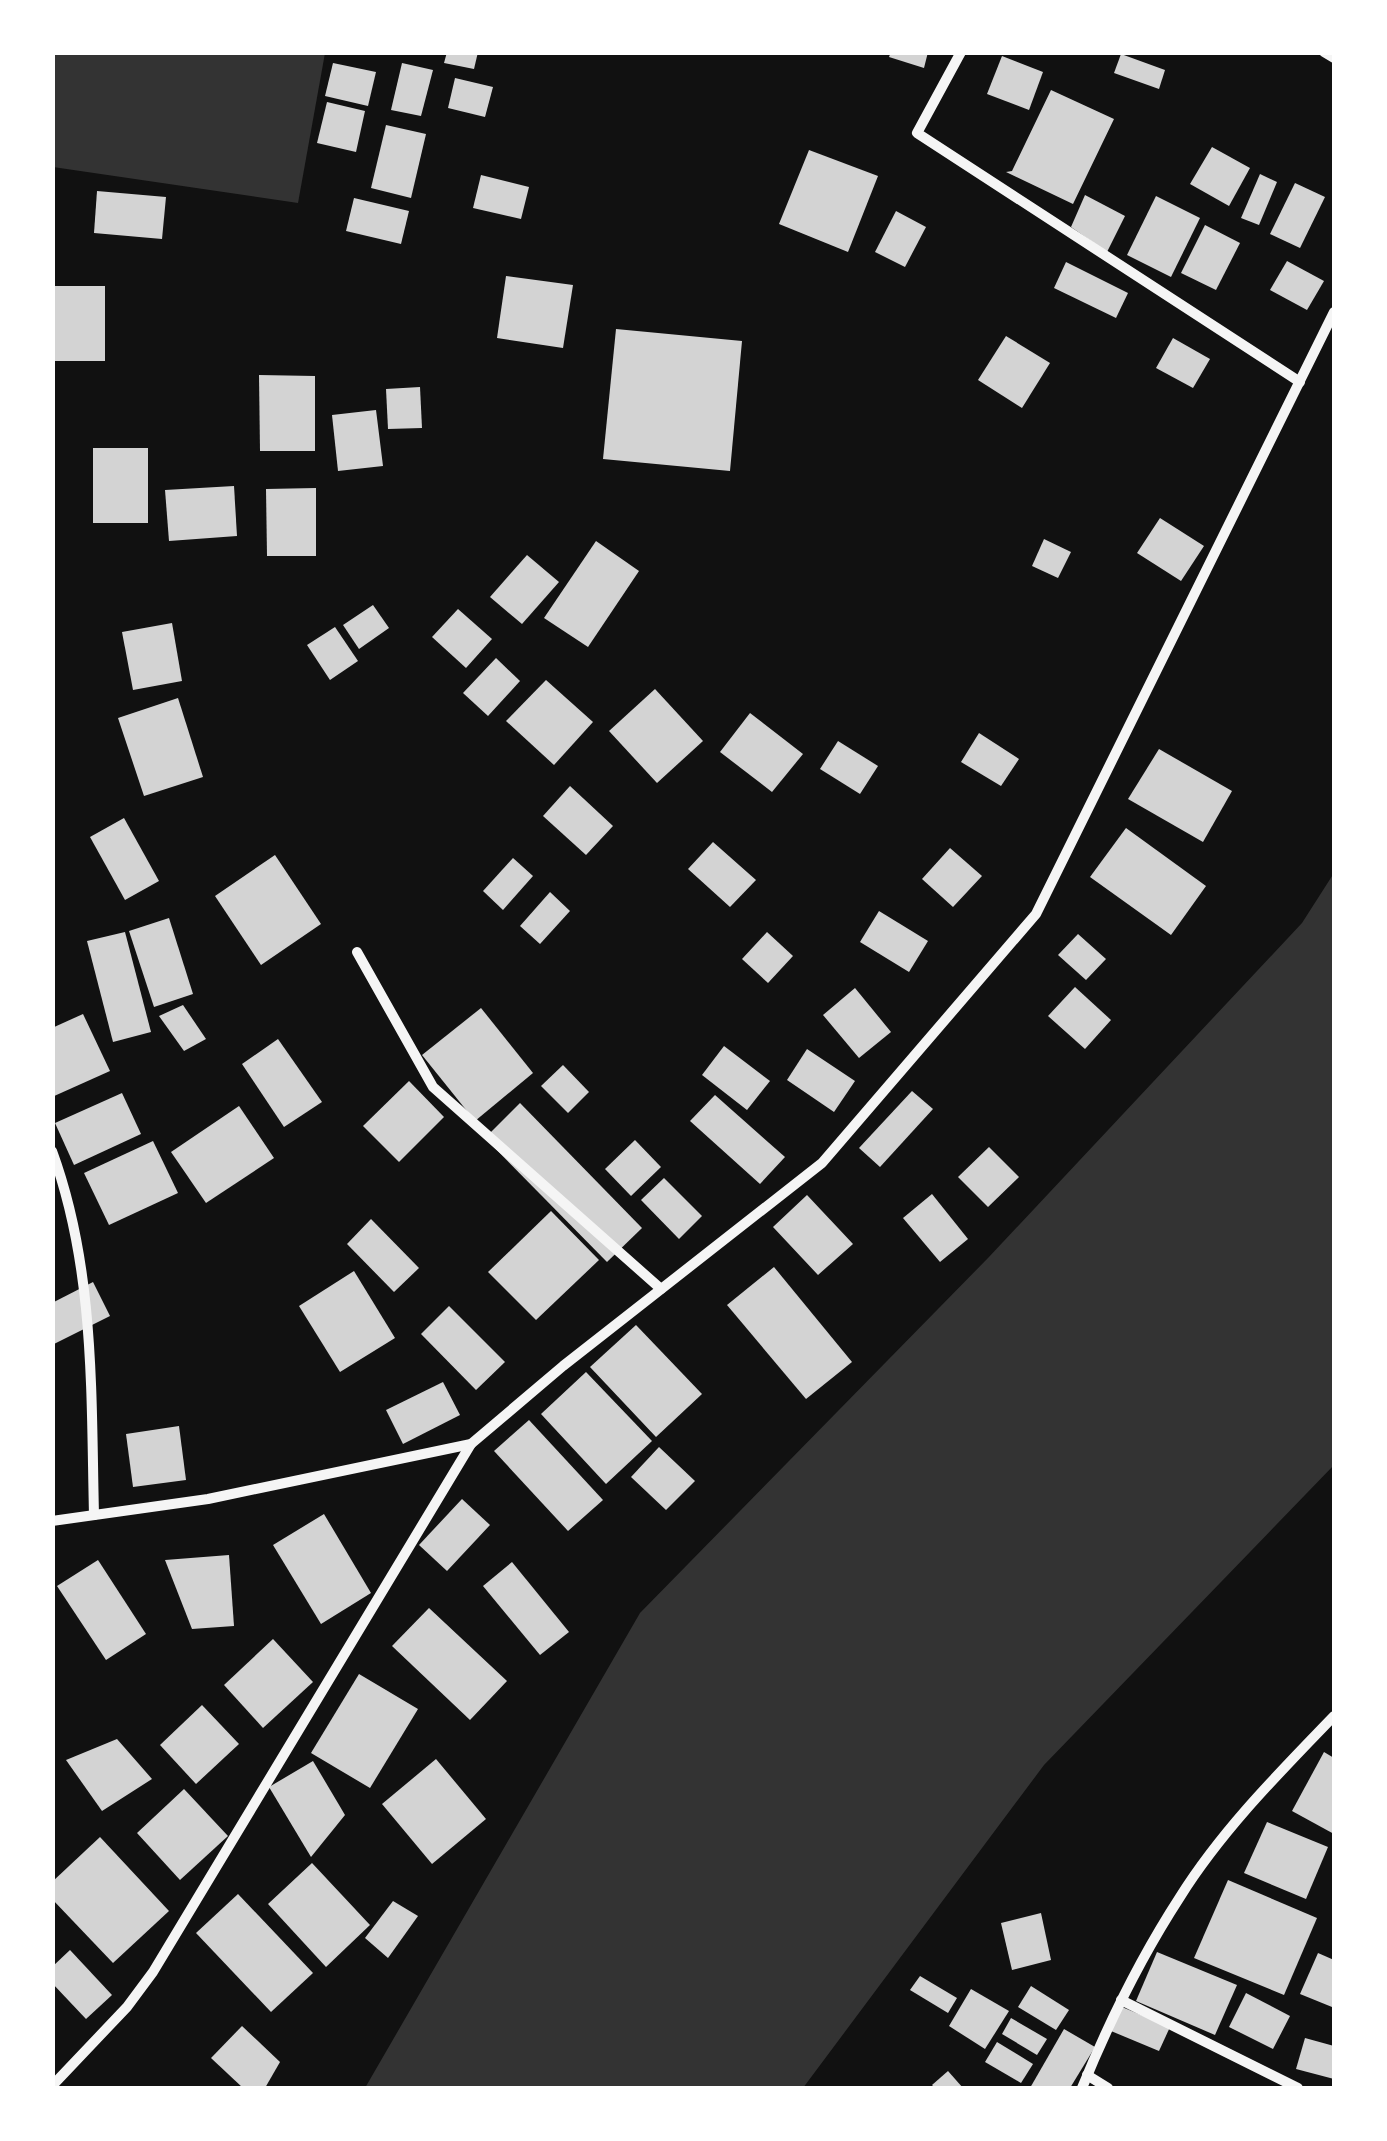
<svg xmlns="http://www.w3.org/2000/svg" width="1387" height="2141" viewBox="0 0 1387 2141" font-family="Arial,sans-serif">
	<style>
		.water { fill: #333 }
		.building { fill: #d3d3d3 }
		.lines { fill: none; stroke-linecap: round; stroke-linejoin: round }
		.minor { stroke: #f5f5f5; stroke-width: 10 }
	</style>
	<rect width="100%" height="100%" fill="#111"/>
	<g class="water">
		<polygon points="53,52 325,53 298,203 53,167"/>
		<polygon points="1334,873 1334,1465 1044,1765 803,2088 365,2088 640,1613 988,1258 1302,923"/>
	</g>
	<g class="building">
		<polygon points="447,52 478,52 474,69 444,63"/>
		<polygon points="891,52 928,52 924,68 889,57"/>
		<polygon points="1121,54 1165,70 1159,89 1114,73"/>
		<polygon points="1002,56 1043,72 1029,110 987,94"/>
		<polygon points="333,63 376,72 368,106 325,96"/>
		<polygon points="402,63 433,70 421,116 391,110"/>
		<polygon points="455,78 493,87 485,117 448,108"/>
		<polygon points="1051,90 1114,119 1073,204 1006,172 1012,171"/>
		<polygon points="327,102 365,111 356,152 317,143"/>
		<polygon points="386,125 426,134 411,198 371,188"/>
		<polygon points="1212,147 1250,168 1229,206 1190,184"/>
		<polygon points="809,150 878,176 848,252 779,224"/>
		<polygon points="1260,174 1277,182 1259,225 1241,218"/>
		<polygon points="481,175 529,187 521,219 473,208"/>
		<polygon points="1295,183 1325,197 1300,248 1270,234"/>
		<polygon points="97,191 166,197 162,239 94,233"/>
		<polygon points="1085,195 1125,216 1107,252 1071,227"/>
		<polygon points="1156,196 1200,218 1171,277 1127,255"/>
		<polygon points="354,198 409,211 401,244 346,231"/>
		<polygon points="896,211 926,227 905,267 875,252"/>
		<polygon points="1205,225 1240,243 1216,290 1181,273"/>
		<polygon points="1287,261 1324,281 1307,310 1270,290"/>
		<polygon points="1066,262 1128,293 1116,318 1054,288"/>
		<polygon points="506,276 573,285 563,348 497,338"/>
		<rect x="52" y="286" width="53" height="75"/>
		<polygon points="616,329 742,341 730,471 603,459"/>
		<polygon points="1006,336 1050,363 1022,408 978,380"/>
		<polygon points="1173,338 1210,359 1193,388 1156,368"/>
		<polygon points="259,375 315,376 315,451 260,451"/>
		<polygon points="420,387 422,428 388,429 386,389"/>
		<polygon points="376,410 383,466 338,471 332,415"/>
		<rect x="93" y="448" width="55" height="75"/>
		<polygon points="234,486 237,536 169,541 165,490"/>
		<polygon points="316,488 316,556 267,556 266,489"/>
		<polygon points="1160,518 1204,546 1181,581 1137,553"/>
		<polygon points="1044,539 1071,552 1058,578 1032,566"/>
		<polygon points="596,541 639,571 588,647 544,618"/>
		<polygon points="527,555 559,582 522,624 490,597"/>
		<polygon points="373,605 389,628 359,649 343,625"/>
		<polygon points="458,609 492,639 466,668 432,637"/>
		<polygon points="172,623 182,681 133,690 122,632"/>
		<polygon points="335,627 358,661 330,680 307,645"/>
		<polygon points="496,658 520,681 488,716 463,693"/>
		<polygon points="546,680 593,722 554,765 506,721"/>
		<polygon points="655,689 703,741 657,783 609,731"/>
		<polygon points="178,698 203,777 144,796 118,718"/>
		<polygon points="750,713 803,754 772,792 720,752"/>
		<polygon points="979,733 1019,759 1001,786 961,762"/>
		<polygon points="838,741 878,766 860,794 820,769"/>
		<polygon points="1159,749 1232,791 1203,842 1128,799"/>
		<polygon points="570,786 613,826 586,855 543,816"/>
		<polygon points="124,818 159,881 125,900 90,837"/>
		<polygon points="1126,828 1206,886 1171,935 1090,877"/>
		<polygon points="713,842 756,880 730,907 688,869"/>
		<polygon points="950,848 982,876 953,907 922,879"/>
		<polygon points="275,855 321,924 261,965 215,896"/>
		<polygon points="513,858 533,876 503,910 483,891"/>
		<polygon points="550,892 570,911 540,944 520,926"/>
		<polygon points="879,911 928,941 909,972 860,942"/>
		<polygon points="169,918 193,994 154,1007 129,931"/>
		<polygon points="125,932 151,1032 113,1042 87,941"/>
		<polygon points="767,932 793,956 768,983 742,959"/>
		<polygon points="1078,934 1106,959 1086,980 1058,955"/>
		<polygon points="1075,987 1111,1020 1085,1049 1048,1016"/>
		<polygon points="855,988 891,1032 859,1058 823,1015"/>
		<polygon points="183,1005 206,1039 184,1051 159,1016"/>
		<polygon points="481,1008 533,1073 475,1121 422,1055"/>
		<polygon points="83,1014 110,1071 52,1097 52,1028"/>
		<polygon points="278,1039 322,1102 284,1127 242,1064"/>
		<polygon points="724,1046 770,1081 747,1110 702,1075"/>
		<polygon points="807,1049 855,1081 834,1112 787,1080"/>
		<polygon points="563,1065 589,1092 568,1113 541,1086"/>
		<polygon points="409,1081 444,1117 399,1162 363,1126"/>
		<polygon points="912,1091 933,1109 880,1167 859,1148"/>
		<polygon points="122,1093 141,1134 74,1165 55,1123"/>
		<polygon points="715,1095 785,1157 760,1184 690,1121"/>
		<polygon points="520,1103 642,1228 607,1262 485,1138"/>
		<polygon points="239,1106 274,1158 206,1203 171,1152"/>
		<polygon points="635,1140 661,1167 631,1196 605,1169"/>
		<polygon points="153,1141 178,1193 109,1225 84,1173"/>
		<polygon points="989,1147 1019,1177 988,1207 958,1177"/>
		<polygon points="664,1178 702,1216 679,1239 641,1200"/>
		<polygon points="932,1194 968,1239 940,1262 903,1218"/>
		<polygon points="807,1195 853,1244 818,1275 773,1227"/>
		<polygon points="551,1211 599,1260 536,1320 488,1272"/>
		<polygon points="371,1219 419,1268 394,1292 347,1244"/>
		<polygon points="774,1267 852,1362 806,1399 727,1305"/>
		<polygon points="354,1271 395,1338 340,1372 299,1306"/>
		<polygon points="93,1282 110,1316 54,1344 52,1303"/>
		<polygon points="449,1306 505,1362 476,1390 421,1334"/>
		<polygon points="636,1325 702,1394 656,1437 590,1367"/>
		<polygon points="586,1372 652,1441 606,1484 541,1414"/>
		<polygon points="443,1382 460,1415 403,1444 386,1410"/>
		<polygon points="529,1420 603,1500 568,1531 494,1451"/>
		<polygon points="179,1426 186,1480 133,1487 126,1434"/>
		<polygon points="659,1447 695,1481 666,1510 631,1477"/>
		<polygon points="462,1499 490,1525 447,1571 419,1545"/>
		<polygon points="324,1514 371,1593 321,1624 273,1545"/>
		<polygon points="229,1555 234,1626 192,1629 165,1560"/>
		<polygon points="98,1560 146,1634 106,1660 57,1586"/>
		<polygon points="512,1562 569,1632 540,1655 483,1586"/>
		<polygon points="429,1608 507,1681 470,1720 392,1646"/>
		<polygon points="273,1639 313,1682 263,1728 224,1685"/>
		<polygon points="359,1674 418,1709 370,1788 311,1753"/>
		<polygon points="202,1705 239,1744 196,1784 160,1745"/>
		<polygon points="117,1739 152,1779 102,1811 66,1760"/>
		<polygon points="1324,1752 1334,1758 1334,1834 1292,1811"/>
		<polygon points="436,1759 486,1819 432,1864 382,1804"/>
		<polygon points="313,1761 345,1815 311,1857 269,1787"/>
		<polygon points="184,1789 228,1836 180,1880 137,1833"/>
		<polygon points="1267,1822 1328,1847 1306,1899 1244,1873"/>
		<polygon points="100,1837 169,1911 113,1963 52,1899 52,1882"/>
		<polygon points="312,1863 370,1925 326,1967 268,1904"/>
		<polygon points="1228,1880 1317,1918 1284,1995 1194,1958"/>
		<polygon points="238,1894 313,1973 271,2012 196,1933"/>
		<polygon points="393,1901 418,1916 388,1958 365,1938"/>
		<polygon points="1041,1913 1051,1960 1012,1970 1001,1923"/>
		<polygon points="70,1950 112,1995 86,2019 52,1983 52,1967"/>
		<polygon points="1157,1952 1237,1985 1215,2035 1136,2001"/>
		<polygon points="1318,1953 1334,1960 1332,2007 1300,1994"/>
		<polygon points="920,1976 957,1998 948,2013 910,1990"/>
		<polygon points="1031,1986 1069,2010 1056,2030 1018,2007"/>
		<polygon points="971,1989 1009,2011 985,2049 949,2026"/>
		<polygon points="1246,1993 1290,2016 1273,2049 1229,2027"/>
		<polygon points="1122,2007 1170,2027 1159,2051 1111,2031"/>
		<polygon points="1011,2018 1047,2039 1037,2055 1002,2034"/>
		<polygon points="242,2026 280,2062 265,2088 243,2088 211,2058"/>
		<polygon points="1064,2029 1095,2047 1070,2088 1030,2088"/>
		<polygon points="1305,2038 1334,2046 1334,2079 1296,2069"/>
		<polygon points="997,2042 1033,2064 1021,2083 985,2062"/>
		<polygon points="948,2071 963,2088 935,2088 932,2085"/>
	</g>
	<g class="lines">
		<g class="minor">
			<polyline points="961,52 917,133 1300,382"/>
			<polyline points="1324,52 1334,58"/>
			<polyline points="357,952 433,1087 661,1289"/>
			<path d="M 52,1151 C 95,1268 91,1393 94,1515"/>
			<polyline points="52,1521 208,1499 471,1444 563,1366 822,1163 1036,914 1334,312"/>
			<polyline points="1121,2000 1298,2088"/>
			<polyline points="1087,2075 1108,2088"/>
			<polyline points="52,2086 127,2007 153,1972 471,1444"/>
			<path d="M 1082,2088 C 1109,2022 1141,1957 1180,1897 C 1222,1830 1280,1772 1334,1716"/>
		</g>
	</g>
	<rect width="1387" height="2141" fill="none" stroke="#ffffff" stroke-width="110"/>
</svg>
